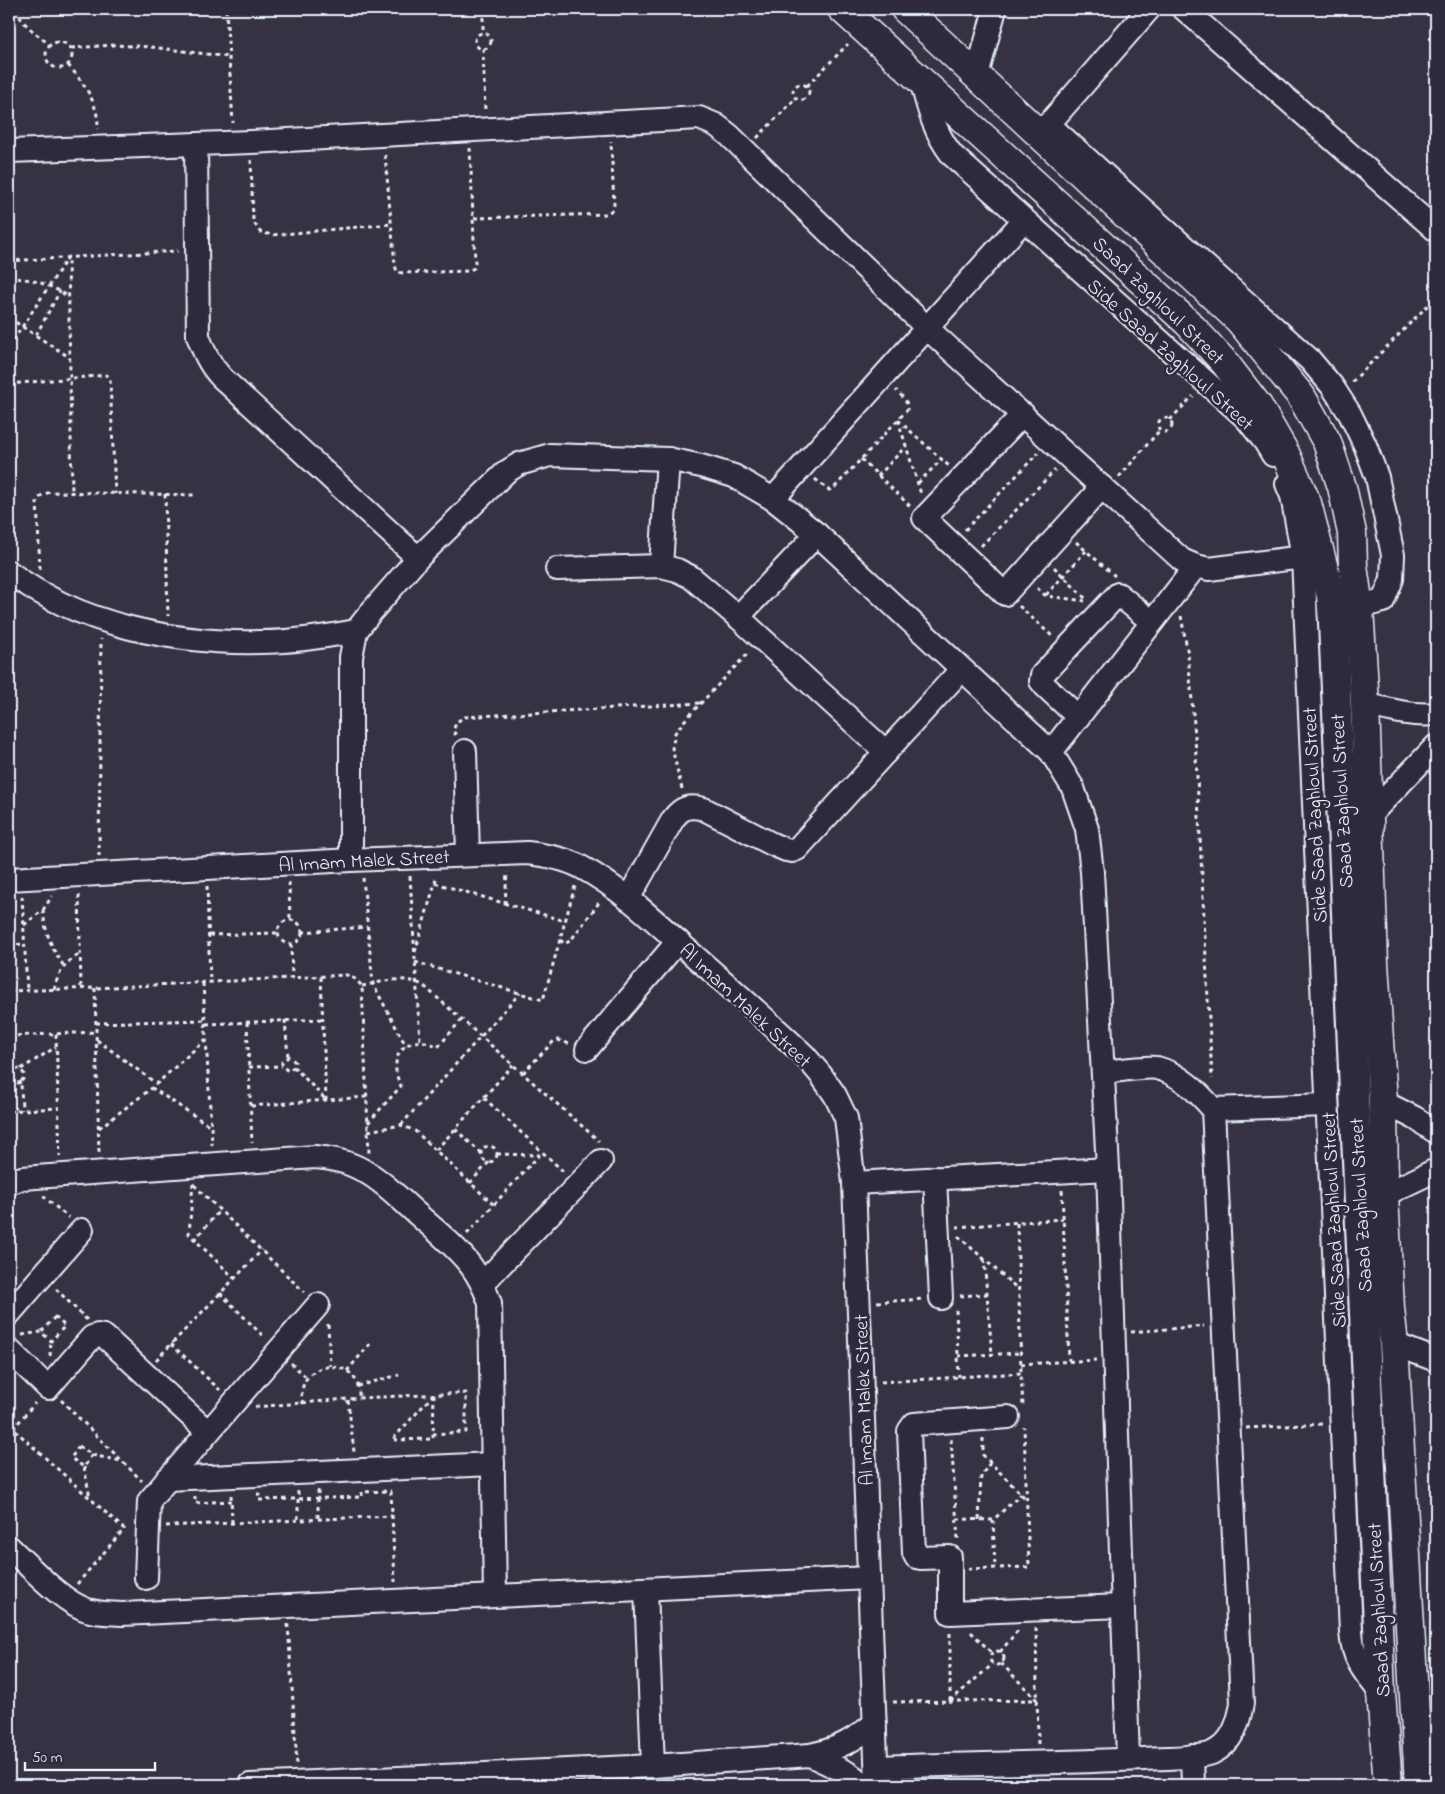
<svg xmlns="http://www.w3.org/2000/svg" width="1445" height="1794" viewBox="0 0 1445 1794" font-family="'Indie Flower',sans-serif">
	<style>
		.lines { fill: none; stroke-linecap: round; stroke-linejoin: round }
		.minor-casing { stroke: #e8f1f8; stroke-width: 26 }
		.major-casing { stroke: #e8f1f8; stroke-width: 31 }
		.path { stroke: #e8f1f8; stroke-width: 3; stroke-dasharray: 4 4; stroke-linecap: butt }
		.minor { stroke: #2f2a3d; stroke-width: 22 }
		.major { stroke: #2f2a3d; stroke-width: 28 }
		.labels { text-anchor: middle; stroke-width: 5; stroke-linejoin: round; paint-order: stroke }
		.street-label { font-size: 20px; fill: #e8f1f8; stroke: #2f2a3d }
	</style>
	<rect width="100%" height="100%" fill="#363244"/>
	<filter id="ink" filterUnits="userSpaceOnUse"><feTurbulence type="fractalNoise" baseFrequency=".02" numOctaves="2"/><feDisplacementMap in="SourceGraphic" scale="10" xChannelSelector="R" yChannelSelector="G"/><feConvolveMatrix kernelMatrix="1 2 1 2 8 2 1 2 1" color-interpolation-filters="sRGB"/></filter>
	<g filter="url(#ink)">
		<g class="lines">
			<g class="minor-casing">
				<g id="minor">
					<polyline points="1184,9 1436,230"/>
					<polyline points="977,75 995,9"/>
					<path d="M 921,80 C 928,107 934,132 952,155 L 1246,418 L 1265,442 L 1273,455"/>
					<polyline points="1048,124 1310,360 1332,386 1350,414 1365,445 1377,477 1393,555 1392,579 1383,601 1359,607"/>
					<polyline points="1040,134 1149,9"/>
					<path d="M 196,144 L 198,336 C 204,352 209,364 221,377 L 418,558"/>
					<polyline points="9,151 251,142 699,118 716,125 729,135 927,328 1182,560 1196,566 1209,569 1303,557"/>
					<polyline points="1023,414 924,518 1005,594 1102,487"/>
					<path d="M 1287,484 L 1292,496 L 1303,557 L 1351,1632 C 1353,1660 1364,1672 1381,1693"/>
					<polyline points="773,499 1024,220"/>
					<polyline points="661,566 668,459"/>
					<polyline points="557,569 661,566 677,570 691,577 738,617 886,752"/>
					<path d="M 9,572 C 79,625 175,644 261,642 C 293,642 324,637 356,631"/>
					<polyline points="738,617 817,534"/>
					<path d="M 1365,704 C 1389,710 1411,716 1436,714"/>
					<polyline points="1078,717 1045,686 1041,681 1042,675 1118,594 1152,622"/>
					<polyline points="465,751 468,855"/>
					<polyline points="1051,752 1196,566"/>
					<polyline points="1369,816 1436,746"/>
					<polyline points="351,860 351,657 356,631 371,612 418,558 506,472 519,464 550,455 668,459 701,466 734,476 773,499 817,534 1051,752 1073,788 1087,829 1092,872 1108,1169 1128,1759"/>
					<path d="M 9,879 L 351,860 L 527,853 C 546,855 564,858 581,867 C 622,889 657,923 692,954 C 730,987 768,1021 805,1056 L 821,1075 L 835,1095 L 846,1118 L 854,1183 L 877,1785"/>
					<path d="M 628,899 L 673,819 C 682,807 690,805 704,809 L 772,844 L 786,850 L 792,851 L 797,849 L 961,670"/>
					<polyline points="587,1049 678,941"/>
					<polyline points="1383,1102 1415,1118 1436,1132"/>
					<polyline points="1213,1109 1327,1105"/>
					<polyline points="935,1178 941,1298"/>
					<path d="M 9,1183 L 22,1178 L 315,1157 C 328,1158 340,1160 352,1165 C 377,1175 397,1196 416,1213 C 435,1230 456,1246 471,1266 C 480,1278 485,1289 490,1303 L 495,1595"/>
					<polyline points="854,1183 1108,1169"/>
					<polyline points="1384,1195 1436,1170"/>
					<polyline points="483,1283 601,1161"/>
					<polyline points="9,1314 82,1230"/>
					<polyline points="1394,1344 1436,1360"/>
					<polyline points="9,1350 48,1388 92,1337 98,1335 104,1336 208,1432"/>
					<polyline points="1008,1417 914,1424 909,1431 914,1553 916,1557 921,1558 950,1557 950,1613 1123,1606"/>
					<polyline points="167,1479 493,1464"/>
					<path d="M 9,1547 C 28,1565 57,1596 80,1607 C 93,1614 108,1613 122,1614 L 869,1578"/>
					<polyline points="146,1578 149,1501 318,1305"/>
					<polyline points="646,1589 653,1766"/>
					<polyline points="810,1755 846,1772 866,1785"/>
					<polyline points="1192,1756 1193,1785"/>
					<path d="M 877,1767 C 966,1764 1055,1763 1144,1759 C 1159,1758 1201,1758 1212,1753 C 1233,1743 1239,1722 1242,1703 L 1213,1109 C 1198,1092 1180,1074 1157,1068 C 1148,1066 1114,1071 1103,1072"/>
					<path d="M 250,1785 L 653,1766 L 810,1755 C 836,1750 855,1740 875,1723"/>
				</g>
			</g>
			<g class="major-casing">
				<g id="major">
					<polyline points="842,9 1188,323 1225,363 1258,406 1285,453 1307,503 1331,596 1333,622 1381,1693 1388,1785"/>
					<polyline points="905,9 1239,320 1301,396 1327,442 1342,487 1352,533 1353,566 1359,607 1365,704 1374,963 1383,1102 1384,1195 1390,1308 1394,1344 1419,1785"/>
				</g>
			</g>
			<g class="path">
				<path d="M 16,9 C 21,24 38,35 50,45"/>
				<polyline points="226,9 233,123"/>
				<polyline points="483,9 483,33"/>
				<circle cx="483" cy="41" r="8"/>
				<circle cx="59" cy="55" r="13"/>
				<polyline points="71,48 115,45 151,47 229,57"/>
				<polyline points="483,49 485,111"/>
				<path d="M 68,65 C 84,83 99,104 98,129"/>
				<circle cx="801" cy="92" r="8"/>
				<polyline points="807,86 848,44"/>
				<polyline points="757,138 795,99"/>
				<polyline points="385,155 395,265 397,272 403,273 468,271 474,268 475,263 470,148"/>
				<polyline points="251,160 253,221 260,232 272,235 391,224"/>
				<polyline points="474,218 607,214 612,210 614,205 611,141"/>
				<polyline points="9,261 178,251"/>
				<path d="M 9,278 C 31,278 50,284 68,297"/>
				<polyline points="9,318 69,357"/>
				<polyline points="36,335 60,291"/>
				<polyline points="9,336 9,346"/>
				<polyline points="9,347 68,257 72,494"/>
				<polyline points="1352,382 1436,297"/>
				<polyline points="9,384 107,375 110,380 115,494"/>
				<circle cx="1165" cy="425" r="7"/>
				<polyline points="898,420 921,494"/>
				<polyline points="898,420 949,466"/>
				<polyline points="1170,420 1193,396"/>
				<polyline points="861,459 910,506"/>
				<polyline points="878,476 906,446"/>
				<polyline points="1119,477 1160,430"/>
				<path d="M 815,479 L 829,490 L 834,488 L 907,410 C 909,401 901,396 896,390"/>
				<polyline points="918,483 942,459"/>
				<polyline points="165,494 168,616"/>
				<polyline points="965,530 1038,453"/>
				<polyline points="1076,542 1115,576"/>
				<polyline points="981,546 1055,470"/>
				<polyline points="1054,567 1087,600"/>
				<polyline points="40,569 37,501 42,495 50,492 195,495"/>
				<polyline points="1037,588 1046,596 1085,601"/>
				<polyline points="1046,595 1086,551"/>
				<polyline points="1019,606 1053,637"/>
				<polyline points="1181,616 1188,654 1195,736 1212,1079"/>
				<polyline points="456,735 453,731 456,723 463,717 701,703"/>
				<polyline points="682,789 672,748 675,733 685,720 748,653"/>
				<polyline points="99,856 101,639"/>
				<polyline points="410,876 420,1041"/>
				<polyline points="363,878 373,984 406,1046"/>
				<polyline points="289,882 290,920"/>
				<polyline points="435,883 565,921"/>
				<polyline points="207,886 210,983"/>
				<polyline points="79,895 81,989"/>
				<polyline points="22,896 27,990"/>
				<polyline points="505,904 507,872"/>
				<path d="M 43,910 C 45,932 51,948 64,966"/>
				<circle cx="290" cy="932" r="12"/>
				<polyline points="24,925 43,910 52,896"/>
				<polyline points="302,932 367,927"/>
				<polyline points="209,935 277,933"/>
				<polyline points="560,940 565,944 571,940 601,900"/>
				<polyline points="291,944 292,978"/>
				<polyline points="9,945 25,944"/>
				<polyline points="415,952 437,876"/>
				<polyline points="415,962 543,1000 575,886"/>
				<polyline points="321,977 326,1100"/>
				<polyline points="203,983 212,1145"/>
				<path d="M 362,986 C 383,982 404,974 424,986 L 599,1141"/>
				<polyline points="95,988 99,1154"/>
				<path d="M 54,990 C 58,973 65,962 80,954"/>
				<polyline points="9,991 95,988 347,975 355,979 362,986 369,1153"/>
				<polyline points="285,1020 288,1057"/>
				<polyline points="247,1022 252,1143"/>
				<polyline points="96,1023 205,1020"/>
				<polyline points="206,1024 323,1019"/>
				<polyline points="56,1034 60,1156"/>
				<polyline points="9,1036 96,1032"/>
				<polyline points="206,1039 152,1088 210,1126"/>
				<polyline points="97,1040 157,1084"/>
				<polyline points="9,1065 14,1069"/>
				<polyline points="249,1067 282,1066"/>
				<polyline points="294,1067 288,1071 282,1066 282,1062 288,1057 292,1059 295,1062 294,1067 326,1100"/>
				<polyline points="21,1069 56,1047"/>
				<polyline points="523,1073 554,1041 558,1040 570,1044"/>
				<polyline points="21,1082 18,1083 11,1079 10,1076 14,1069 21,1069 25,1076 21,1082 22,1110"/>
				<polyline points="484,1098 565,1173"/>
				<polyline points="251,1106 366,1097"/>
				<polyline points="9,1111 58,1108"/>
				<path d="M 368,1123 L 401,1086 C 385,1056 408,1030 438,1047 L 462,1019"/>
				<polyline points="401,1125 520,993"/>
				<polyline points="99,1128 152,1088"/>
				<polyline points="455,1129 481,1153"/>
				<polyline points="368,1131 401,1125 415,1131 494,1205"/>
				<circle cx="489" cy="1154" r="8"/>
				<polyline points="436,1150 513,1065"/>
				<polyline points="497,1154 539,1155"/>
				<polyline points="193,1183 189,1234 234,1278"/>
				<polyline points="470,1183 489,1162"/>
				<polyline points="194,1185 304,1292"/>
				<polyline points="1062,1190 1069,1361"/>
				<polyline points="43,1196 69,1218"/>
				<polyline points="1017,1223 1021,1373"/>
				<polyline points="956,1227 1063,1219"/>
				<polyline points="467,1234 542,1152"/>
				<polyline points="958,1236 1019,1290"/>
				<polyline points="194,1240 220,1210"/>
				<polyline points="984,1259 992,1354"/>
				<polyline points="56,1289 87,1320"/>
				<polyline points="220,1293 265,1338"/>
				<polyline points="960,1296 987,1294"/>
				<polyline points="877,1302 923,1299"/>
				<polyline points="956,1310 959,1377"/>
				<polygon points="55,1317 65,1326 51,1341 41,1332"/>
				<polyline points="328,1324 330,1366"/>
				<polyline points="1131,1332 1204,1326"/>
				<polyline points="22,1335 41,1332"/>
				<polyline points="171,1344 220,1390"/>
				<polyline points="50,1356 51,1341"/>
				<polyline points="958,1356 1021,1353"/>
				<polyline points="156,1360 262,1250"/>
				<polyline points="291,1363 307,1378"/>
				<polyline points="1021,1364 1096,1360"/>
				<polyline points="347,1371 370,1344"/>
				<polyline points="881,1382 1021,1373 1023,1406"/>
				<polyline points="358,1386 399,1375"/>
				<polygon points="434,1394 433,1439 392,1440"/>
				<polyline points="61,1400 142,1481"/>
				<polyline points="348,1400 354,1452"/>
				<path d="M 303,1404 C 302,1400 301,1396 302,1392 C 304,1362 350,1357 358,1386 C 359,1390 359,1394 359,1398"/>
				<polyline points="255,1407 359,1398 466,1393 466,1432 433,1434"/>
				<polyline points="9,1425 124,1529"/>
				<polyline points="1246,1428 1323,1424"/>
				<polyline points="13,1429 35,1403"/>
				<polyline points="983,1438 983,1455 1026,1499"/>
				<polyline points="951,1439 958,1540"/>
				<polygon points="79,1446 92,1455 84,1467 71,1458"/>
				<polyline points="92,1455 121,1461"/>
				<polyline points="84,1467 90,1498"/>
				<polyline points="318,1490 318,1520"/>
				<polyline points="298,1491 298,1520"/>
				<polyline points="391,1491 395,1582"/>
				<polyline points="257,1494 259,1494 259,1500 362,1497 362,1492 391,1491"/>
				<polyline points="231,1495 232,1523"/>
				<polyline points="195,1496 195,1503 231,1501"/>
				<polyline points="957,1519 993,1520 1021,1494"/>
				<polyline points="979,1520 981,1476 990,1463"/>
				<polyline points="993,1520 995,1568"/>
				<polyline points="166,1526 392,1516"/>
				<polyline points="968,1569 1029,1567 1024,1427"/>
				<polyline points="77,1584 125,1528"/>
				<polyline points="288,1624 297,1765"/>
				<polyline points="1036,1628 1038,1744"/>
				<polyline points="971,1632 992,1653"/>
				<circle cx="997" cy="1658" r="7"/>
				<polyline points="1000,1652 1019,1629"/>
				<polyline points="1001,1663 1037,1700"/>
				<polyline points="950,1701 950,1632"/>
				<polyline points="950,1701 993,1664"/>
				<polyline points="893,1702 1037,1700"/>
			</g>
			<use href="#minor" class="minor"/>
			<use href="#major" class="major"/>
		</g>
	</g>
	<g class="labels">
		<g class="street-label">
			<text transform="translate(1159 300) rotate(44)" y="7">Saad Zaghloul Street</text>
			<text transform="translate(1171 354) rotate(42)" y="7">Side Saad Zaghloul Street</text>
			<text transform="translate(1341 801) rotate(-93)" y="7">Saad Zaghloul Street</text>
			<text transform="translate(1314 815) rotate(-93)" y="7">Side Saad Zaghloul Street</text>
			<text transform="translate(364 860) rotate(-3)" y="7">Al Imam Malek Street</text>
			<text transform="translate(746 1005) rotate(43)" y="7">Al Imam Malek Street</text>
			<text transform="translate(1360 1205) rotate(-93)" y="7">Saad Zaghloul Street</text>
			<text transform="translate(1333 1220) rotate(-93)" y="7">Side Saad Zaghloul Street</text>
			<text transform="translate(863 1400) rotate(-92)" y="7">Al Imam Malek Street</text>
			<text transform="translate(1378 1610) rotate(-93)" y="7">Saad Zaghloul Street</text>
		</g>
	</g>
	<rect width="1445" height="1794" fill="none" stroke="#2f2a3d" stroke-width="30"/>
	<rect x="15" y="15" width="1415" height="1764" fill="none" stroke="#e8f1f8" stroke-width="2" filter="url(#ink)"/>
	<path d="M25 1762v8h130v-8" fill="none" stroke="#e8f1f8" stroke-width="2.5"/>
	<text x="32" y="1762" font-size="15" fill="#e8f1f8" stroke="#2f2a3d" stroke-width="4" paint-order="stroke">50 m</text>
</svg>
